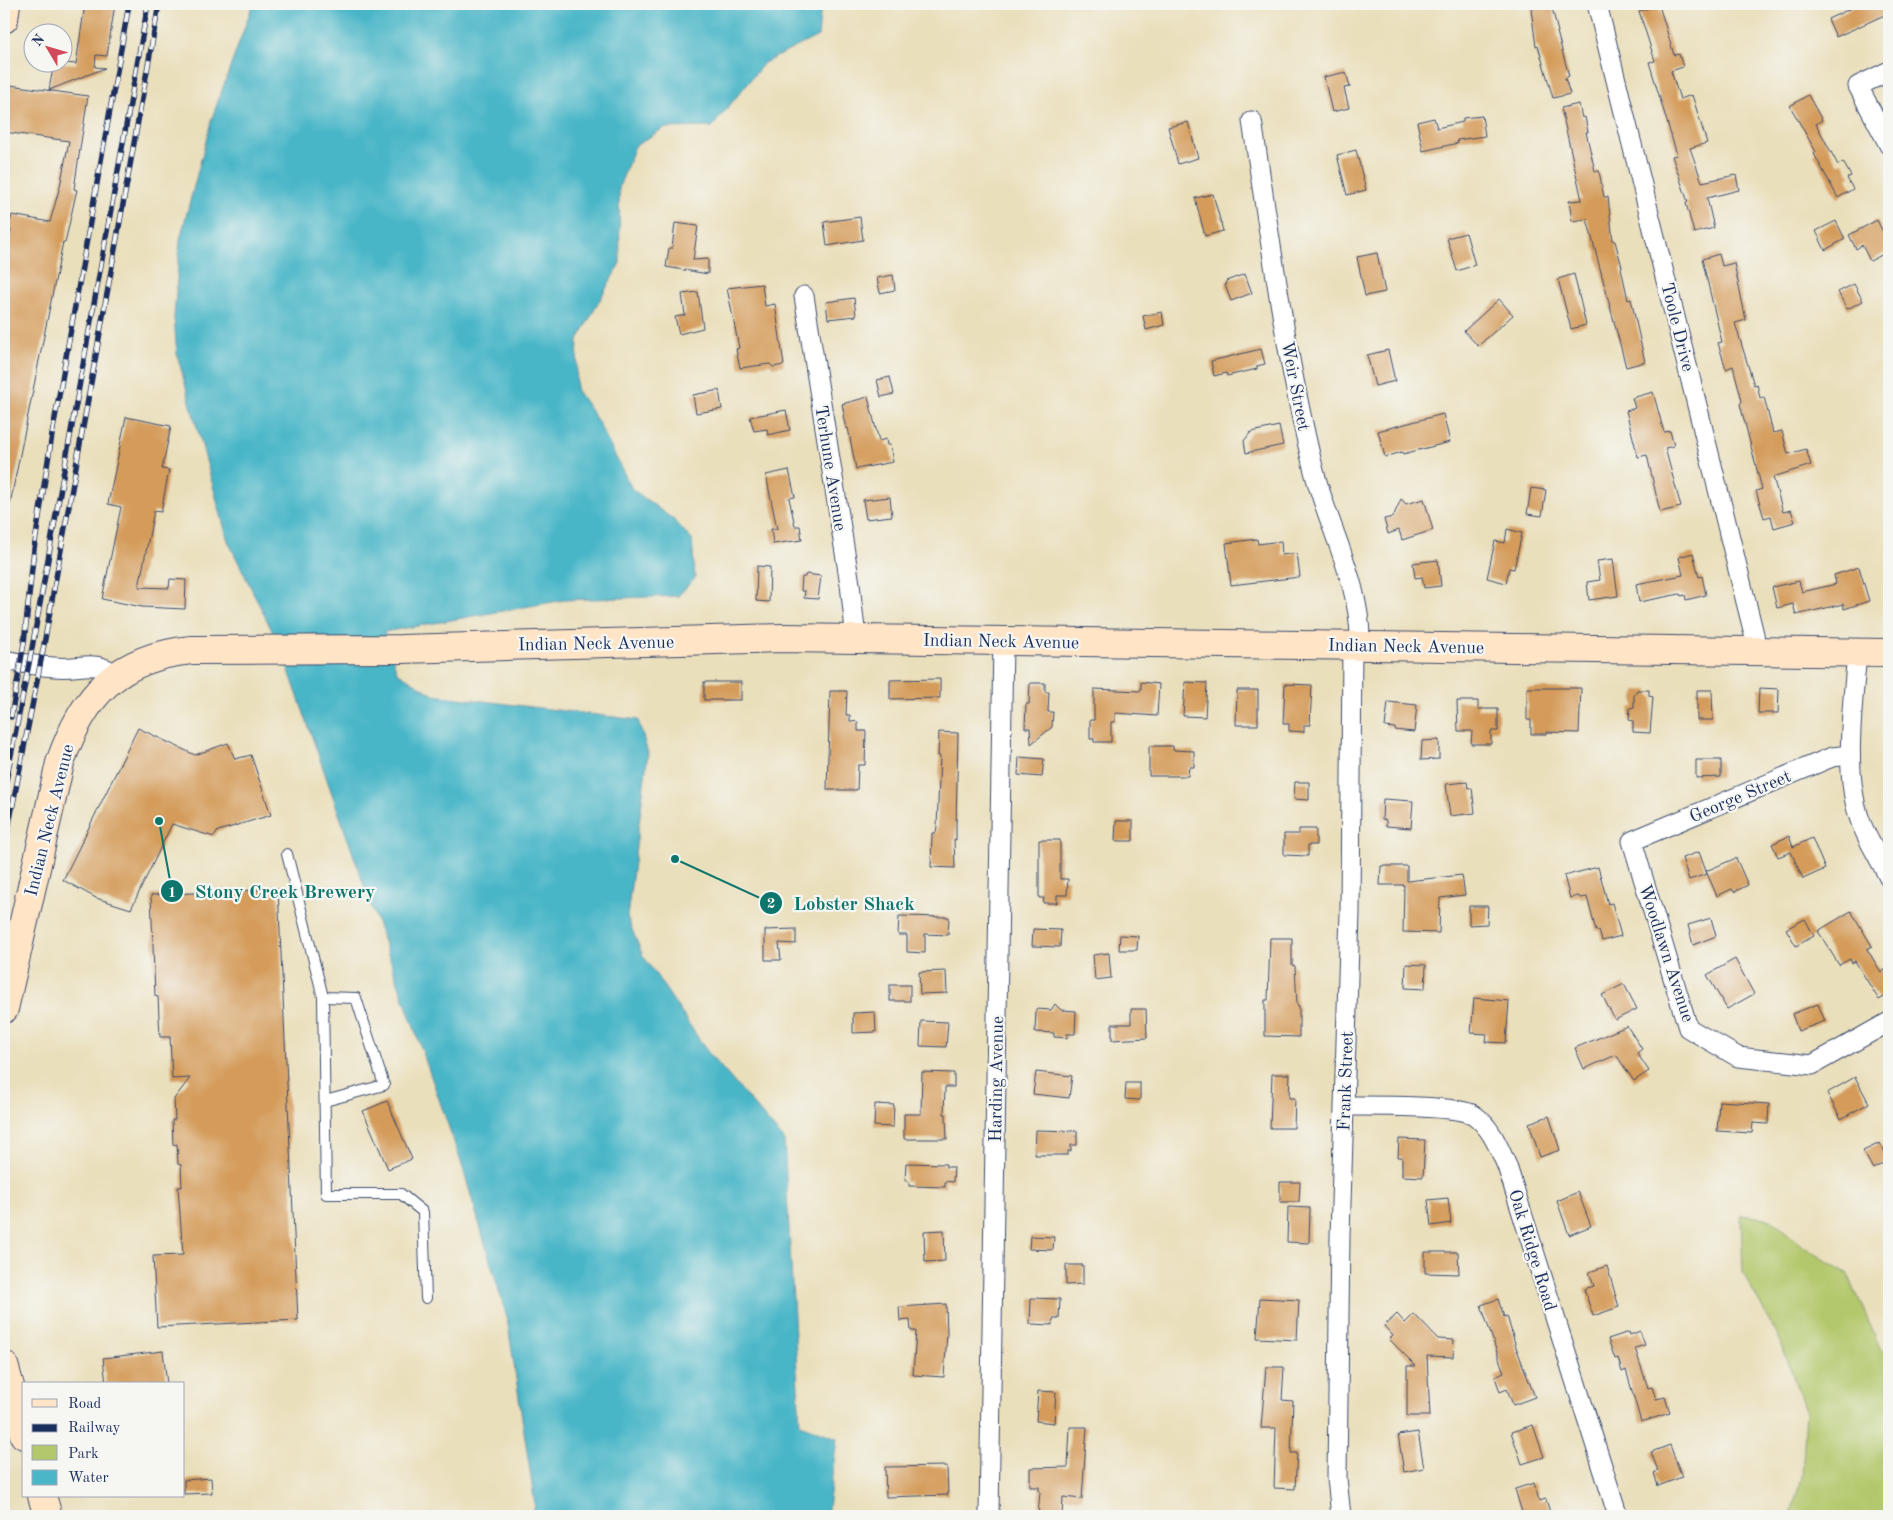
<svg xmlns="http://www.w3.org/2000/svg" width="1893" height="1520" viewBox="0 0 1893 1520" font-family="'Old Standard TT',serif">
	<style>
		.green { fill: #b3c86c; stroke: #677c65 }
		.water { fill: #4ab6c7; stroke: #327292 }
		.building { fill: #d49b5a }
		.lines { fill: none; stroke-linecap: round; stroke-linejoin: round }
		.lane-casing { stroke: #3a496c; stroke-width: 12 }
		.street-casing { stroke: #3a496c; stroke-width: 21 }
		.secondary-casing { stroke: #3a496c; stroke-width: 30 }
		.lane { stroke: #fff; stroke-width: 10 }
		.street { stroke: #fff; stroke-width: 19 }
		.secondary { stroke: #ffe4c6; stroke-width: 28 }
		.rail-casing { stroke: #1b2f5e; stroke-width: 5.5 }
		.rail { stroke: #f6f6f2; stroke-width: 4; stroke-dasharray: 11; stroke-linecap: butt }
		.labels { text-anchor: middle; stroke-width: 4.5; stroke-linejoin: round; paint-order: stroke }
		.street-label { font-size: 18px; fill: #1b2f5e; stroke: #f6f6f2 }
		.leader { fill: none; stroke: #0f766e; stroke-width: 2 }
		.callout-dot { fill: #0f766e; stroke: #f6f6f2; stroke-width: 2 }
		.mark-label { font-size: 15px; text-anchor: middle; font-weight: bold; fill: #fff }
		.callout-label { font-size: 19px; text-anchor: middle; font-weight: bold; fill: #0f766e; stroke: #f6f6f2; stroke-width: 4.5; stroke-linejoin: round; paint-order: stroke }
	</style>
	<rect width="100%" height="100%" fill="#f6f6f2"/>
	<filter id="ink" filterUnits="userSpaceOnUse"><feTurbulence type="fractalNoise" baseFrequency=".02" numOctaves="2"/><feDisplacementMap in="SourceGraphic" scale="10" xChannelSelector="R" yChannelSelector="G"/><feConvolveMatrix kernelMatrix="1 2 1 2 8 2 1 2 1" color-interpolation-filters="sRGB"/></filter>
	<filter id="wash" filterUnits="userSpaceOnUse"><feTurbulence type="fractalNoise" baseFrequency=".0096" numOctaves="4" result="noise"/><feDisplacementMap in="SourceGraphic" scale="20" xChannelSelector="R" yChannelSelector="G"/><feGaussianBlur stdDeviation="1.12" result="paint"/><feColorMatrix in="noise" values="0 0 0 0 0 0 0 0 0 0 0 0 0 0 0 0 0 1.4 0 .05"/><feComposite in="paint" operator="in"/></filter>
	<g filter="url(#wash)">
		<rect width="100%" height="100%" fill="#eadfbb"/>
		<polygon class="green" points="1741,1215 1771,1219 1801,1245 1848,1274 1880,1348 1889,1352 1889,1516 1790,1516 1802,1477 1806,1413 1781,1342 1743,1273"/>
		<polygon class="water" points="253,4 821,4 818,36 764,63 712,127 664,128 635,146 619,187 620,263 578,340 576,389 597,420 632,489 674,520 692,540 695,578 678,596 564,600 384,632 397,672 434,695 638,720 648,753 627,917 642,954 707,1051 784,1140 800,1424 837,1438 827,1516 532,1516 535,1505 507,1318 461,1162 282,651 228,541 177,354 174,318 180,239 212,118"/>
		<g id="blocks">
			<g class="building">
				<polygon points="85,4 115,4 107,56 96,55 95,67 105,68 49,90 54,62 76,64"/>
				<polygon points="1551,4 1558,32 1557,32 1569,76 1565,78 1570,94 1553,98 1538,46 1536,47 1531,9"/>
				<polygon points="1853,4 1889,4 1889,13 1836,37 1828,19 1854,7"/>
				<polygon points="1659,5 1674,55 1679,54 1683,67 1671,71 1680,99 1692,95 1707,143 1690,148 1702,182 1736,175 1739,190 1707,198 1714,228 1694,233 1686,203 1688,202 1672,156 1677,155 1649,62 1655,61 1639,11"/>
				<polygon points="1346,72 1350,87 1344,88 1349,108 1332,112 1324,77"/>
				<polygon points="10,85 88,96 74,189 77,190 75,198 65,243 63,242 10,504 4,504 4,279 8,256 6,255 11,230 8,229 12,215 50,222 60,186 69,141 4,132"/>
				<polygon points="1808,95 1822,120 1816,124 1838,165 1843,162 1851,176 1847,178 1853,189 1838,198 1814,154 1816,152 1790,106"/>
				<polygon points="1579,104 1582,118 1585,117 1588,132 1586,132 1595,171 1599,171 1604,197 1608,197 1613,241 1615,241 1622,267 1621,268 1628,300 1631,299 1645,362 1626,367 1587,219 1572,221 1569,201 1582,200 1561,108"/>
				<polygon points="1482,116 1485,136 1457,140 1458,143 1423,151 1417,122 1434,118 1437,128 1463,122 1463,118"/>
				<polygon points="1188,122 1198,158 1178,164 1168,127"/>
				<polygon points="1356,150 1366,190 1347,195 1337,155"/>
				<polygon points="1213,194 1223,231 1205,236 1195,198"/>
				<polygon points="860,217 863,240 827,246 824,222"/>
				<polygon points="1877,220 1889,244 1889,251 1870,261 1862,245 1856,249 1849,235"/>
				<polygon points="1836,221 1845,239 1825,250 1816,231"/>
				<polygon points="675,223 698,226 693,260 708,259 708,274 666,267 669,248 672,248"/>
				<polygon points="1466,233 1475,265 1457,271 1447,238"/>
				<polygon points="1377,253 1385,292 1365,296 1357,257"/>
				<polygon points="1719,254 1722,266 1734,263 1746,320 1735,323 1754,385 1757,384 1760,398 1764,397 1773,433 1782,431 1788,454 1806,449 1811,465 1773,477 1783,512 1791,510 1795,522 1774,528 1771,516 1764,518 1756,491 1762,489 1740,404 1742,401 1733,366 1726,369 1718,343 1722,342 1702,259"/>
				<polygon points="1245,274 1252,293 1231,301 1225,285 1227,284 1226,281"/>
				<polygon points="1574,274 1586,325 1571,329 1558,279"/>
				<polygon points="893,275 895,290 880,293 877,278"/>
				<polygon points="762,284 765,306 775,304 784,365 773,367 770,364 740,368 736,349 739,348 727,288"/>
				<polygon points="1854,284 1863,301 1847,309 1838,292"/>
				<polygon points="698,292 703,328 679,334 675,317 685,315 682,294"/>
				<polygon points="854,298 856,316 828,319 826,302"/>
				<polygon points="1499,299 1513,315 1478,346 1464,331"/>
				<polygon points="1162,312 1164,325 1146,330 1143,316"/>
				<polygon points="1261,349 1265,364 1257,366 1257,369 1227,376 1226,373 1214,376 1211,361"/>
				<polygon points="1388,350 1395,381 1375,386 1367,355"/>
				<polygon points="890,377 894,394 881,397 877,380"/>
				<polygon points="719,390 722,409 696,413 693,395"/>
				<polygon points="1653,392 1664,432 1670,431 1674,446 1665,448 1681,507 1660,512 1647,455 1638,457 1626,411 1635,408 1632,398"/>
				<polygon points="868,397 879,441 886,439 887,445 890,445 893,462 856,469 848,428 846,428 843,416 844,414 842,404"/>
				<polygon points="786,410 790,430 768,435 767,429 754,431 750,417"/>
				<polygon points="1443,414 1450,442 1403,454 1402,452 1385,457 1378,431"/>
				<polygon points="126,417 171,426 162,469 169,470 161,512 154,511 139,587 169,588 170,579 186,580 185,609 142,607 102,599 121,507 108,504"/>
				<polygon points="1279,426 1283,445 1246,453 1244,441 1251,432"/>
				<polygon points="789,470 795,497 789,498 795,526 800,526 802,540 773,544 771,529 777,529 766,475"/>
				<polygon points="1531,488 1546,490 1542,516 1527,514"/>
				<polygon points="890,497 892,516 866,519 863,500"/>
				<polygon points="1401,499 1406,504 1424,499 1433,530 1402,540 1399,530 1388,534 1384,519 1393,517"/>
				<polygon points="1507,529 1522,533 1514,569 1509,568 1506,583 1487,578 1495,541 1505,543"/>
				<polygon points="1257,539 1258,544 1281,541 1282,555 1297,553 1300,577 1231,585 1226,543"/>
				<polygon points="1693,553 1699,577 1702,576 1706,595 1686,600 1685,595 1681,596 1680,594 1639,602 1636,584 1683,575 1679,557"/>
				<polygon points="1613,559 1618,596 1589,600 1587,582 1600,580 1597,561"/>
				<polygon points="1438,560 1441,586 1424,588 1422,577 1415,578 1413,563"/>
				<polygon points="757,566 770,567 769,602 756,601"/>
				<polygon points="1859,567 1869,601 1844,609 1843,604 1796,615 1793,604 1777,608 1772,587 1799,581 1802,592 1836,584 1834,575"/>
				<polygon points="806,574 821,576 818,599 804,598 805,591 801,591 802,577 805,577"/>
				<polygon points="940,679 940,698 890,699 890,680"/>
				<rect x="704" y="682" width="37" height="18"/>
				<polygon points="1141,682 1159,684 1157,716 1115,713 1115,722 1111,722 1111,742 1094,742 1094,739 1090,739 1090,720 1094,720 1094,689 1141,691"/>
				<polygon points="1185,682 1207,683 1205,717 1183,716"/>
				<polygon points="1030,683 1045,683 1045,692 1049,692 1048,712 1053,712 1052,727 1031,744 1030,728 1025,728 1026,704 1029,704"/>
				<polygon points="1285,684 1312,685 1310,725 1304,725 1304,732 1289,731 1289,724 1283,724"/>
				<polygon points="1527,688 1581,688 1579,733 1546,732 1546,734 1531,734 1531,720 1527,720"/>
				<polygon points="1759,688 1779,689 1778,713 1758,713"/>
				<polygon points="1237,690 1258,690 1258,725 1236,725"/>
				<polygon points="1637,690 1649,690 1649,696 1653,697 1650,733 1633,732 1633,721 1629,720 1630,708 1634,707 1634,696"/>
				<polygon points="1697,690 1712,690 1713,720 1697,720"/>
				<polygon points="830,691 847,691 846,715 850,715 850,721 858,722 858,731 866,731 865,765 858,765 857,790 827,790"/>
				<polygon points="1457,701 1478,701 1478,709 1498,709 1498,731 1491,731 1491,744 1471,744 1472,731 1458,731"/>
				<polygon points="1388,702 1417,705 1414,732 1395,730 1395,728 1385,727"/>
				<polygon points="138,728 195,755 228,743 235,759 251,755 271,815 218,831 214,837 172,824 131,909 96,898 63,880"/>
				<polygon points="939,732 958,733 956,827 956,840 954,839 955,868 931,867 932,833 936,833 937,826 940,756 938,756"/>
				<polygon points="1439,740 1439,759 1421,760 1422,741"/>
				<polygon points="1149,746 1173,746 1173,750 1194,751 1194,767 1189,767 1188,776 1149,776"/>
				<polygon points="1019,757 1044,759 1042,777 1018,775"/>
				<polygon points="1696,760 1721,760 1721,777 1696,778"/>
				<polygon points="1295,782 1309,782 1309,800 1294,799"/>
				<polygon points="1467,782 1468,788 1472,788 1475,813 1450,816 1446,784"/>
				<polygon points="1383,799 1413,801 1411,828 1386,826 1386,820 1382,819"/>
				<polygon points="1116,821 1133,821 1133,841 1115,841"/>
				<polygon points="1299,829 1316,829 1316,845 1308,845 1308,856 1284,855 1284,834 1299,834"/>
				<polygon points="1789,836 1793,847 1812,838 1825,869 1803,879 1791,852 1778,857 1772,844"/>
				<polygon points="1039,840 1060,840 1060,879 1068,879 1067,895 1057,895 1057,903 1043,903 1044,898 1039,898"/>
				<polygon points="1699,852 1707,874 1689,880 1682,858"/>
				<polygon points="1736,858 1748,885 1734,892 1732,889 1717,896 1706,871"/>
				<polygon points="1381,866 1407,866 1407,881 1462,875 1465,895 1440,898 1439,933 1403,932 1404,885 1380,885"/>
				<polygon points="1598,867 1608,904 1612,903 1621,936 1602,941 1599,931 1596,931 1587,897 1581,898 1578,896 1570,898 1564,876"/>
				<polygon points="278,889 298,1320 157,1327 153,1256 183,1255 178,1187 182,1187 181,1165 178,1164 177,1144 173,1145 172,1120 175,1120 174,1099 190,1078 172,1079 170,1037 160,1037 158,997 155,996 151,895"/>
				<polygon points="1469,906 1488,906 1487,924 1469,925"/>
				<polygon points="1851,911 1872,946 1867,949 1881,972 1885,970 1889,977 1889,994 1879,1000 1855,961 1852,963 1850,959 1839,965 1818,931"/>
				<polygon points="899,916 949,917 948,935 925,934 925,953 907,952 907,935 898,935"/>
				<polygon points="1711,918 1716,936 1693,945 1688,925"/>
				<polygon points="1805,919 1814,936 1796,946 1786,929"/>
				<polygon points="796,929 796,944 779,943 781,960 765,960 765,930"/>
				<polygon points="1033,929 1061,930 1060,947 1032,946"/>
				<polygon points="1120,935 1138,936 1137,950 1119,950"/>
				<polygon points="1270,938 1292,938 1292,965 1295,966 1297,1005 1299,1006 1299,1037 1265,1036 1265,1000 1268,1000"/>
				<polygon points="1109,953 1111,978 1095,980 1093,955"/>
				<polygon points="1735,959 1754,994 1727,1009 1707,975"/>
				<polygon points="1406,964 1426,965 1425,989 1405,988"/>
				<polygon points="946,971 947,993 920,994 919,972"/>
				<polygon points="1624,984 1637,1009 1615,1020 1602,995"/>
				<rect x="890" y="985" width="20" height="16"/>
				<polygon points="1474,998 1509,1001 1506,1043 1486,1042 1487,1034 1471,1033"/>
				<polygon points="1055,1004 1061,1010 1076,1011 1075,1034 1067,1034 1067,1038 1054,1037 1054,1033 1035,1032 1036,1009 1051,1010"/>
				<polygon points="1818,1004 1825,1021 1798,1031 1792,1014"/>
				<polygon points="1131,1009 1146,1009 1147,1038 1112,1040 1112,1024 1131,1024"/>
				<polygon points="875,1012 876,1032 853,1033 853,1013"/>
				<polygon points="921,1021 948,1022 946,1047 920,1046"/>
				<polygon points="1627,1026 1642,1049 1637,1053 1649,1071 1634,1081 1616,1055 1584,1069 1575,1048"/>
				<polygon points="922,1072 954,1073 954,1087 945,1087 944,1114 946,1114 946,1119 947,1139 904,1139 904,1114 921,1114"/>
				<polygon points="1036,1072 1072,1076 1069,1098 1033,1094"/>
				<polygon points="1272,1074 1290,1074 1289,1098 1295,1098 1294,1128 1270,1128"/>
				<polygon points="1855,1077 1869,1103 1841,1119 1827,1093"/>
				<polygon points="1126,1083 1140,1083 1140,1100 1125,1099"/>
				<polygon points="387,1101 412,1159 388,1169 363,1111"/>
				<polygon points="1719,1101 1769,1104 1768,1124 1753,1123 1752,1133 1717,1131"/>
				<polygon points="875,1104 894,1105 893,1127 874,1126"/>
				<polygon points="1549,1116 1560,1150 1540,1157 1529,1123"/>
				<polygon points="1036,1130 1077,1131 1077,1145 1071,1145 1071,1151 1068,1151 1068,1155 1035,1155"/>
				<polygon points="1399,1139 1425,1140 1423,1177 1402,1176 1402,1157 1398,1157"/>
				<polygon points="1880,1143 1889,1160 1873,1169 1863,1151"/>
				<polygon points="906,1163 946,1164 946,1167 954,1167 953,1182 945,1181 945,1187 909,1186 909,1181 905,1181"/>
				<polygon points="1280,1182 1300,1182 1299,1202 1280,1202"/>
				<polygon points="1578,1192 1591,1226 1569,1235 1557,1201"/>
				<polygon points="1448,1198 1451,1223 1431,1226 1428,1200"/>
				<polygon points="1288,1207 1310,1208 1309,1243 1287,1242"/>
				<polygon points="944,1230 945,1261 925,1262 924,1231"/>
				<polygon points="1030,1236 1054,1237 1053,1250 1029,1249"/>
				<polygon points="1425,1252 1458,1252 1459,1274 1425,1273"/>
				<polygon points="1066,1265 1083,1265 1083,1284 1066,1285"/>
				<polygon points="1607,1266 1619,1307 1593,1316 1584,1289 1594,1286 1589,1272"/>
				<polygon points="1031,1298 1060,1299 1059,1319 1053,1319 1052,1325 1030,1324"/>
				<polygon points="1260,1298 1299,1300 1297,1340 1257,1338"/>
				<polygon points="1498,1299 1504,1317 1507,1316 1516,1347 1535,1397 1513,1405 1507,1389 1500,1392 1495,1377 1504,1373 1481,1305"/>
				<polygon points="946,1304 947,1333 944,1377 913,1375 916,1331 911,1331 910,1320 900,1321 899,1307"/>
				<polygon points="1397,1314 1405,1323 1414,1314 1438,1339 1454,1340 1453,1357 1427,1356 1430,1416 1407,1416 1407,1366 1416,1366 1389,1339 1393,1336 1384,1326"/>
				<polygon points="1640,1331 1645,1345 1635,1348 1648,1388 1652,1387 1656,1399 1665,1397 1670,1413 1641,1422 1626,1370 1622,1372 1618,1358 1615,1359 1608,1339 1629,1332 1630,1335"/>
				<polygon points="163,1351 167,1384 106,1384 103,1358"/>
				<polygon points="1266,1367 1284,1367 1282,1400 1293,1401 1291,1453 1297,1453 1295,1489 1274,1488 1276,1428 1261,1428"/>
				<polygon points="1038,1391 1056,1392 1054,1423 1036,1421"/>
				<polygon points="1533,1425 1544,1457 1522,1464 1511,1432"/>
				<polygon points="1070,1427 1087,1427 1082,1499 1063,1497 1062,1516 1038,1516 1040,1491 1039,1491 1039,1487 1030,1487 1030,1468 1068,1467"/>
				<polygon points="1418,1432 1424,1468 1404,1472 1398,1435"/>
				<polygon points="1670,1445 1682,1477 1658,1486 1654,1473 1658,1471 1651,1452"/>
				<polygon points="947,1466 948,1495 886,1497 885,1467"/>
				<polygon points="211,1478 212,1493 184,1494 184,1480"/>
				<polygon points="1534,1483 1539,1501 1546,1499 1551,1516 1523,1516 1515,1489"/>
			</g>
		</g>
	</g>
	<g filter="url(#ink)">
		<use href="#blocks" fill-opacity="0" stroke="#3a496c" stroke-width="1"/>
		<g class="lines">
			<g class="lane-casing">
				<g id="lane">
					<polyline points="287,854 323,997 326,1194 401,1194 423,1212 426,1298"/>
					<polyline points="323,997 356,998 384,1085 325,1101"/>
				</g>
			</g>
			<g class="street-casing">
				<g id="street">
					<polyline points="1597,4 1754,634 1756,650"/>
					<polyline points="1889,71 1858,86 1889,145"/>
					<path d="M 1252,121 C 1270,237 1285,353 1313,467 C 1327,525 1362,585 1360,645"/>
					<polyline points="804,296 850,584 856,639"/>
					<path d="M 1857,653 C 1853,702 1843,773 1860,820 C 1867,840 1880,859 1889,878"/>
					<path d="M 4,660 C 20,663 38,666 54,667 C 82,670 91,658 118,675"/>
					<polyline points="1850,755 1832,757 1632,841 1688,1028 1738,1057 1812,1065 1889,1022"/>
					<path d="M 1345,1106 C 1369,1106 1458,1105 1474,1115 C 1491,1127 1499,1148 1507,1166 L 1618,1516"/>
					<polyline points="989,1516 1003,642"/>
					<polyline points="1341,1516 1337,1478 1340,1236 1350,912 1352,645"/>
				</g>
			</g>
			<g class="secondary-casing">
				<g id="secondary">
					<polyline points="4,19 6,4"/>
					<path d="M 4,1009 L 60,763 C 83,695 118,657 192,650 L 401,649 L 783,638 L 1889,653"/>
					<polyline points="4,1365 24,1435"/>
					<polyline points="42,1496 48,1516"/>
				</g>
			</g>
			<use href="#lane" class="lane"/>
			<use href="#street" class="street"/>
			<use href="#secondary" class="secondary"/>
			<g class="rail-casing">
				<g id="rail">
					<polyline points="11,717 24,643 34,549 52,435 129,4"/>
					<polyline points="4,791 32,648 148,4"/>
					<polyline points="4,850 43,650 159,4"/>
				</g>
			</g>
			<use href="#rail" class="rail"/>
		</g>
	</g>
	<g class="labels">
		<g class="street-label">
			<text transform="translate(1678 327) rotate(76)" y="6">Toole Drive</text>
			<text transform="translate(1296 386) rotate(79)" y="6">Weir Street</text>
			<text transform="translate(831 468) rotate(81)" y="6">Terhune Avenue</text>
			<text transform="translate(1001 641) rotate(1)" y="6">Indian Neck Avenue</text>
			<text transform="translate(596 643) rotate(-1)" y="6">Indian Neck Avenue</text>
			<text transform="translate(1406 646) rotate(1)" y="6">Indian Neck Avenue</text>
			<text transform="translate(1740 796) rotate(-23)" y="6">George Street</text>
			<text transform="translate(49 820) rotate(-76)" y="6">Indian Neck Avenue</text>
			<text transform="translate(1667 953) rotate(72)" y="6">Woodlawn Avenue</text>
			<text transform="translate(996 1079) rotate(-89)" y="6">Harding Avenue</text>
			<text transform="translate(1345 1081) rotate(-88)" y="6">Frank Street</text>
			<text transform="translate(1533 1250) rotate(73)" y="6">Oak Ridge Road</text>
		</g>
	</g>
	<path class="leader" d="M159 821L172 891M675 859L771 903"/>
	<g class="callout-dot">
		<circle cx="159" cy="821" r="5"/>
		<circle cx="675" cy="859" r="5"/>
		<circle cx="172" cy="891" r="12"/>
		<circle cx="771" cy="903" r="12"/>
	</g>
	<g class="mark-label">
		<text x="172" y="897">1</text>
		<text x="771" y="908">2</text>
	</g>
	<g class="callout-label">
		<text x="285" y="898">Stony Creek Brewery</text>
		<text x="854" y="910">Lobster Shack</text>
	</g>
	<rect width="1893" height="1520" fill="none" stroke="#f6f6f2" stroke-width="20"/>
	<rect x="22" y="1382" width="162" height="115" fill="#f6f6f2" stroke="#9ea6b7"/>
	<rect x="32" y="1399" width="25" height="8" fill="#ffe4c6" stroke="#9ea6b7"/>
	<text x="68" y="1408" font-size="15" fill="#1b2f5e">Road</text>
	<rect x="32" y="1424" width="25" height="8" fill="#1b2f5e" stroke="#9ea6b7"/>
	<text x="68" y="1432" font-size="15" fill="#1b2f5e">Railway</text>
	<rect x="32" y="1445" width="25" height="15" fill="#b3c86c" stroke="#9ea6b7"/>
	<text x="68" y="1458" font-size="15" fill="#1b2f5e">Park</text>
	<rect x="32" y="1470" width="25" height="15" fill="#4ab6c7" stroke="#9ea6b7"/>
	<text x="68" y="1482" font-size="15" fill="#1b2f5e">Water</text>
	<g transform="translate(48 48) rotate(308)"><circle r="24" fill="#f6f6f2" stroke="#9ea6b7"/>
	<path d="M0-4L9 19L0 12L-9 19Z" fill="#d1495b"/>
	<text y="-8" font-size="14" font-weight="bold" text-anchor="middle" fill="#1b2f5e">N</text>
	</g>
</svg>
